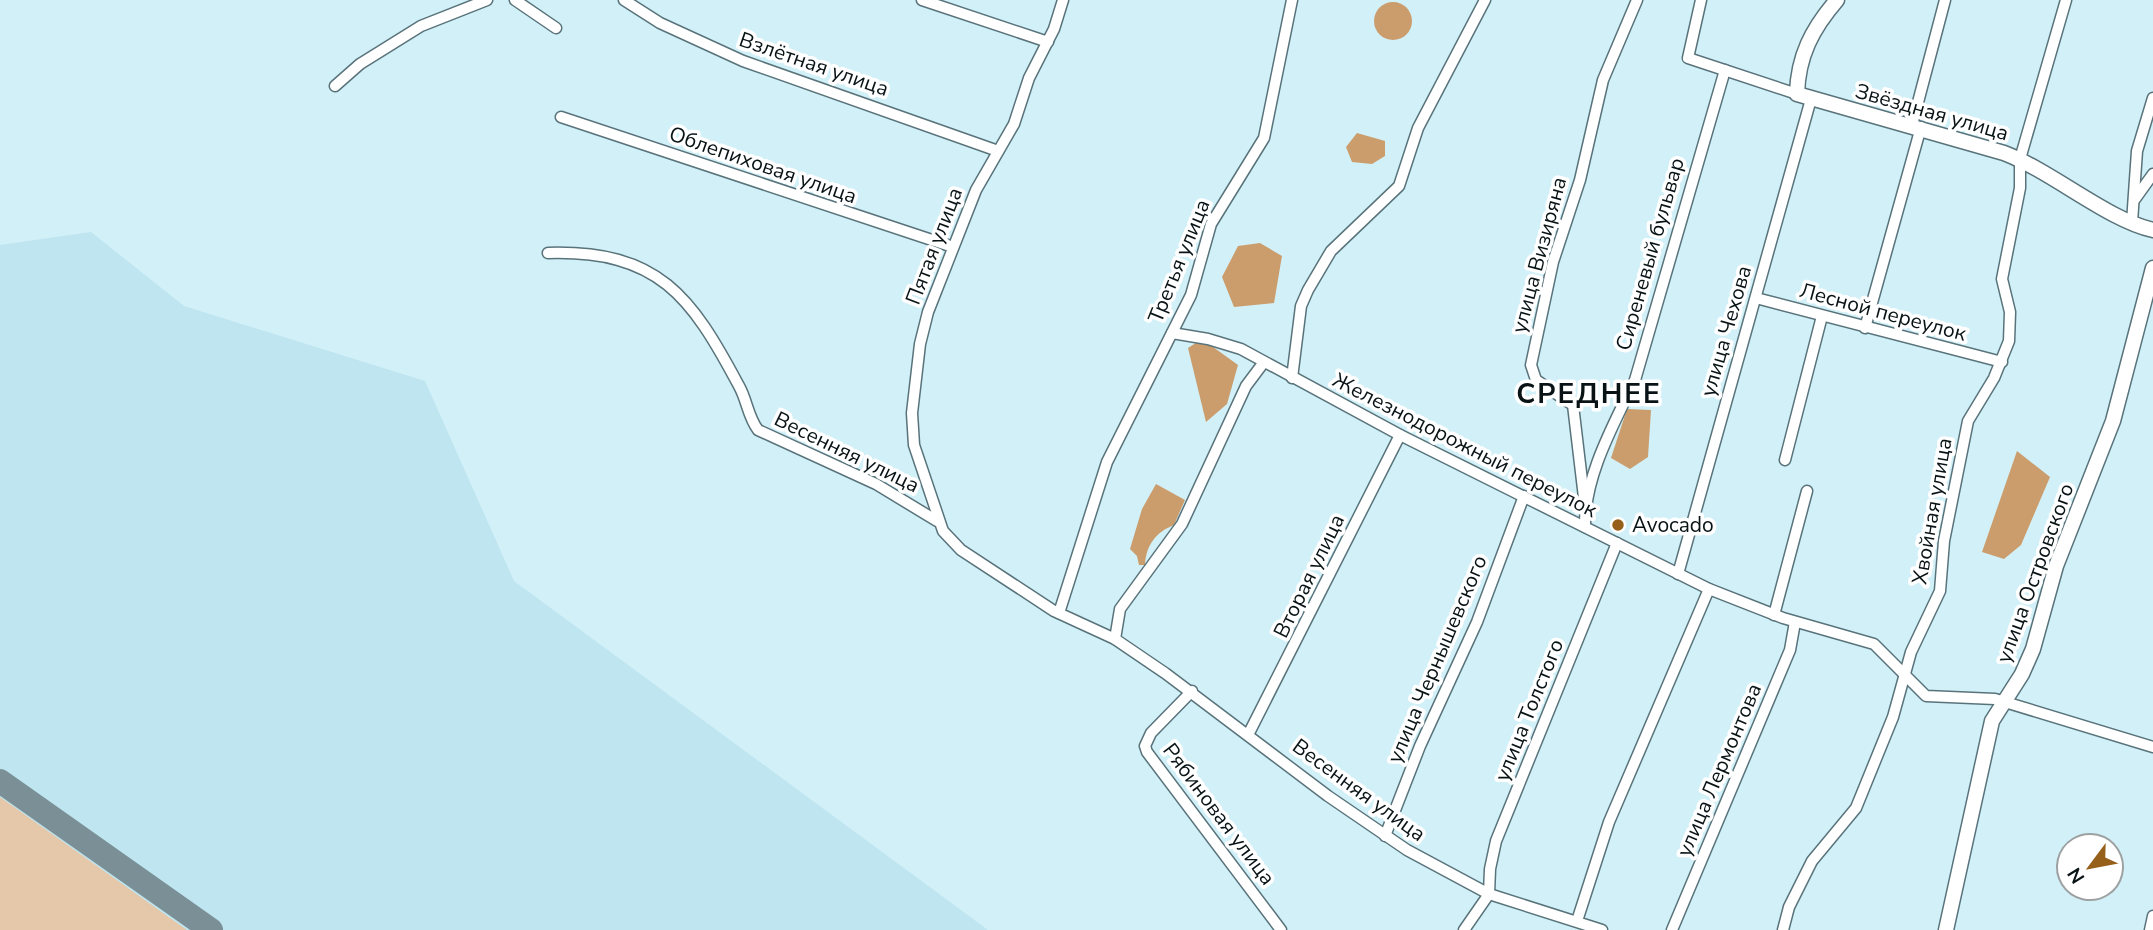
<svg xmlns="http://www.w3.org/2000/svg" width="2153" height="930" viewBox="0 0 2153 930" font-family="'Nunito Sans',sans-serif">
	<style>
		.built { fill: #bee5f0 }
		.green { fill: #e5c8aa }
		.water { fill: #cb9d6c }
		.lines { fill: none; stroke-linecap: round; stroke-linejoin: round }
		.taxiway { stroke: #7a9096; stroke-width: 24 }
		.minor-casing { stroke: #59737b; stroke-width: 13 }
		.tertiary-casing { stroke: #59737b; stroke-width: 17 }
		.minor { stroke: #fff; stroke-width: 10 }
		.tertiary { stroke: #fff; stroke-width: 14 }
		.poi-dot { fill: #97601a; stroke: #fff; stroke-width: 2.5 }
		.labels { text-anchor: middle; stroke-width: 7; stroke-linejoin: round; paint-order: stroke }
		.street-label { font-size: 21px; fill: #091316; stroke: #fff }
		.poi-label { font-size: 21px; fill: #091316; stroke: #fff; text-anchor: start }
		.district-label { font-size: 28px; font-weight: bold; letter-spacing: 2px; fill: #091316; stroke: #fff }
	</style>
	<rect width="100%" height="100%" fill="#d2f0f8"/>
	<polygon class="built" points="91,232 184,306 425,381 514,581 988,930 0,930 0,245"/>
	<polygon class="green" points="0,797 187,930 0,930"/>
	<g class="water">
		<circle cx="1393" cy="21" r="19"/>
		<polygon points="1357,133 1385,141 1385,156 1372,164 1352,162 1346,147"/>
		<polygon points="1260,243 1282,256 1274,303 1234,307 1222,277 1238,246"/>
		<polygon points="1202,339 1238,365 1227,404 1206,422 1188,348"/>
		<polygon points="1627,409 1651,410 1648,457 1630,469 1611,458"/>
		<polygon points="2017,451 2050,477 2021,545 2004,559 1982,552"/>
		<path d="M 1156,484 L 1185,500 L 1174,525 C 1156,532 1146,545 1145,565 L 1139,565 L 1137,556 L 1130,549 L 1142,509 Z"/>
	</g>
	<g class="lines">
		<polyline class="taxiway" points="0,781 211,930"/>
		<g class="minor-casing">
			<g id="minor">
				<polyline points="515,0 556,28"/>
				<polyline points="624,0 660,23 743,61 998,151"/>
				<polyline points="922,0 1048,42"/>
				<polyline points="1063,0 1054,29 1029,78 1014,124 976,190 928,312 920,344 912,413 914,445 943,531 961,550 1054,611 1115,639 1165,673 1328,796 1407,850 1489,894 1602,930"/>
				<polyline points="1701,0 1688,58 1797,94"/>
				<polyline points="335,86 360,64 421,26 487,0"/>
				<polyline points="561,117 953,247"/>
				<polyline points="1912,125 1945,0"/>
				<polyline points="2135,199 2153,174"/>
				<polyline points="2132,222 2137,151 2153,98"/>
				<path d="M 548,253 C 659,250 691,296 739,386 C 747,400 748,417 758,430 L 876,484 L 937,521"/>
				<polyline points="1756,298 2002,362"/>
				<polyline points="1865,328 1921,127"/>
				<polyline points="1172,333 1208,339 1241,349 1400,435 1709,589 1783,618 1874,644 1926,696 1995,699 2153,747"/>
				<polyline points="1292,378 1301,306 1308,290 1331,251 1399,186 1418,128 1485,0"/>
				<polyline points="1785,460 1822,316"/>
				<polyline points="1585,506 1573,405 1536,380 1531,365 1553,262 1580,180 1603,80 1637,0"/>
				<path d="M 1585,527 C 1584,476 1614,424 1635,380 L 1725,70"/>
				<polyline points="1678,574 1811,99"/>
				<polyline points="1059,613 1107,462 1191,295 1211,224 1264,138 1292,0"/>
				<polyline points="1774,615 1807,491"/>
				<polyline points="1115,639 1120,609 1182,524 1246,386 1264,362"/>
				<polyline points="1192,691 1151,733 1145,746 1147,752 1281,930"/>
				<polyline points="1249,733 1400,435"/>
				<polyline points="1385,836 1420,746 1477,622 1524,496"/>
				<polyline points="1577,921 1609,822 1709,589"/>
				<polyline points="1464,930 1489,894 1490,869 1496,841 1617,543"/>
				<polyline points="1672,930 1790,650 1795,622"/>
				<polyline points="1783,930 1789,907 1812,861 1856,808 1893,717 1911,652 1940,591 1944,541 1968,421 1994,378 2009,341 2010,312 2002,279 2020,188 2020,159 2066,0"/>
				<polyline points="2150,930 2153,916"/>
			</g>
		</g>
		<g class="tertiary-casing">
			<g id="tertiary">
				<path d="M 1837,0 C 1812,29 1798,56 1797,94 L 2004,153 C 2053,172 2108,220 2153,230"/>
				<polyline points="1946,930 1992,721 2022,674 2033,649 2056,566 2113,421 2153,268"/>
			</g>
		</g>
		<use href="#minor" class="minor"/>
		<use href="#tertiary" class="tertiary"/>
	</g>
	<circle class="poi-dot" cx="1618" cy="525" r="7"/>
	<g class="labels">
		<g class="street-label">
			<text transform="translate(814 64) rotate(19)" y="7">Взлётная улица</text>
			<text transform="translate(1932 112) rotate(16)" y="7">Звёздная улица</text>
			<text transform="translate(763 165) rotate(19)" y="7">Облепиховая улица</text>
			<text transform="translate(934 246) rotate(-69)" y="7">Пятая улица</text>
			<text transform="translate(1650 254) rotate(-74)" y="7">Сиреневый бульвар</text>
			<text transform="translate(1539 255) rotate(-75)" y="7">улица Визиряна</text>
			<text transform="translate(1179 261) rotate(-68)" y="7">Третья улица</text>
			<text transform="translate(1883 312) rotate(15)" y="7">Лесной переулок</text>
			<text transform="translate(1726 331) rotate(-74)" y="7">улица Чехова</text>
			<text transform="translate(1465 445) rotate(27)" y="7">Железнодорожный переулок</text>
			<text transform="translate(847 452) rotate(26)" y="7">Весенняя улица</text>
			<text transform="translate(1932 511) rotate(-80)" y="7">Хвойная улица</text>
			<text transform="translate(2035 573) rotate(-70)" y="7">улица Островского</text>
			<text transform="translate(1309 576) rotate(-64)" y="7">Вторая улица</text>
			<text transform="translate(1437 659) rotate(-67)" y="7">улица Чернышевского</text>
			<text transform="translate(1529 710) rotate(-68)" y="7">улица Толстого</text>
			<text transform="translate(1719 770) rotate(-67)" y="7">улица Лермонтова</text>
			<text transform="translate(1359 790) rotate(36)" y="7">Весенняя улица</text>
			<text transform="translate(1219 814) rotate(53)" y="7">Рябиновая улица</text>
		</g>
		<g class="poi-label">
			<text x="1632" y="532">Avocado</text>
		</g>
		<g class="district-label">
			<text x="1589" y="403">СРЕДНЕЕ</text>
		</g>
	</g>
	<g transform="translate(2090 867) rotate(238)"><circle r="33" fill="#ffffff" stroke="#9da1a2" stroke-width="2"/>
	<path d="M0-5L12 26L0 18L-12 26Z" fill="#97601a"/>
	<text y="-10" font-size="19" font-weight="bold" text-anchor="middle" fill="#091316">N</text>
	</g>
</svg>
